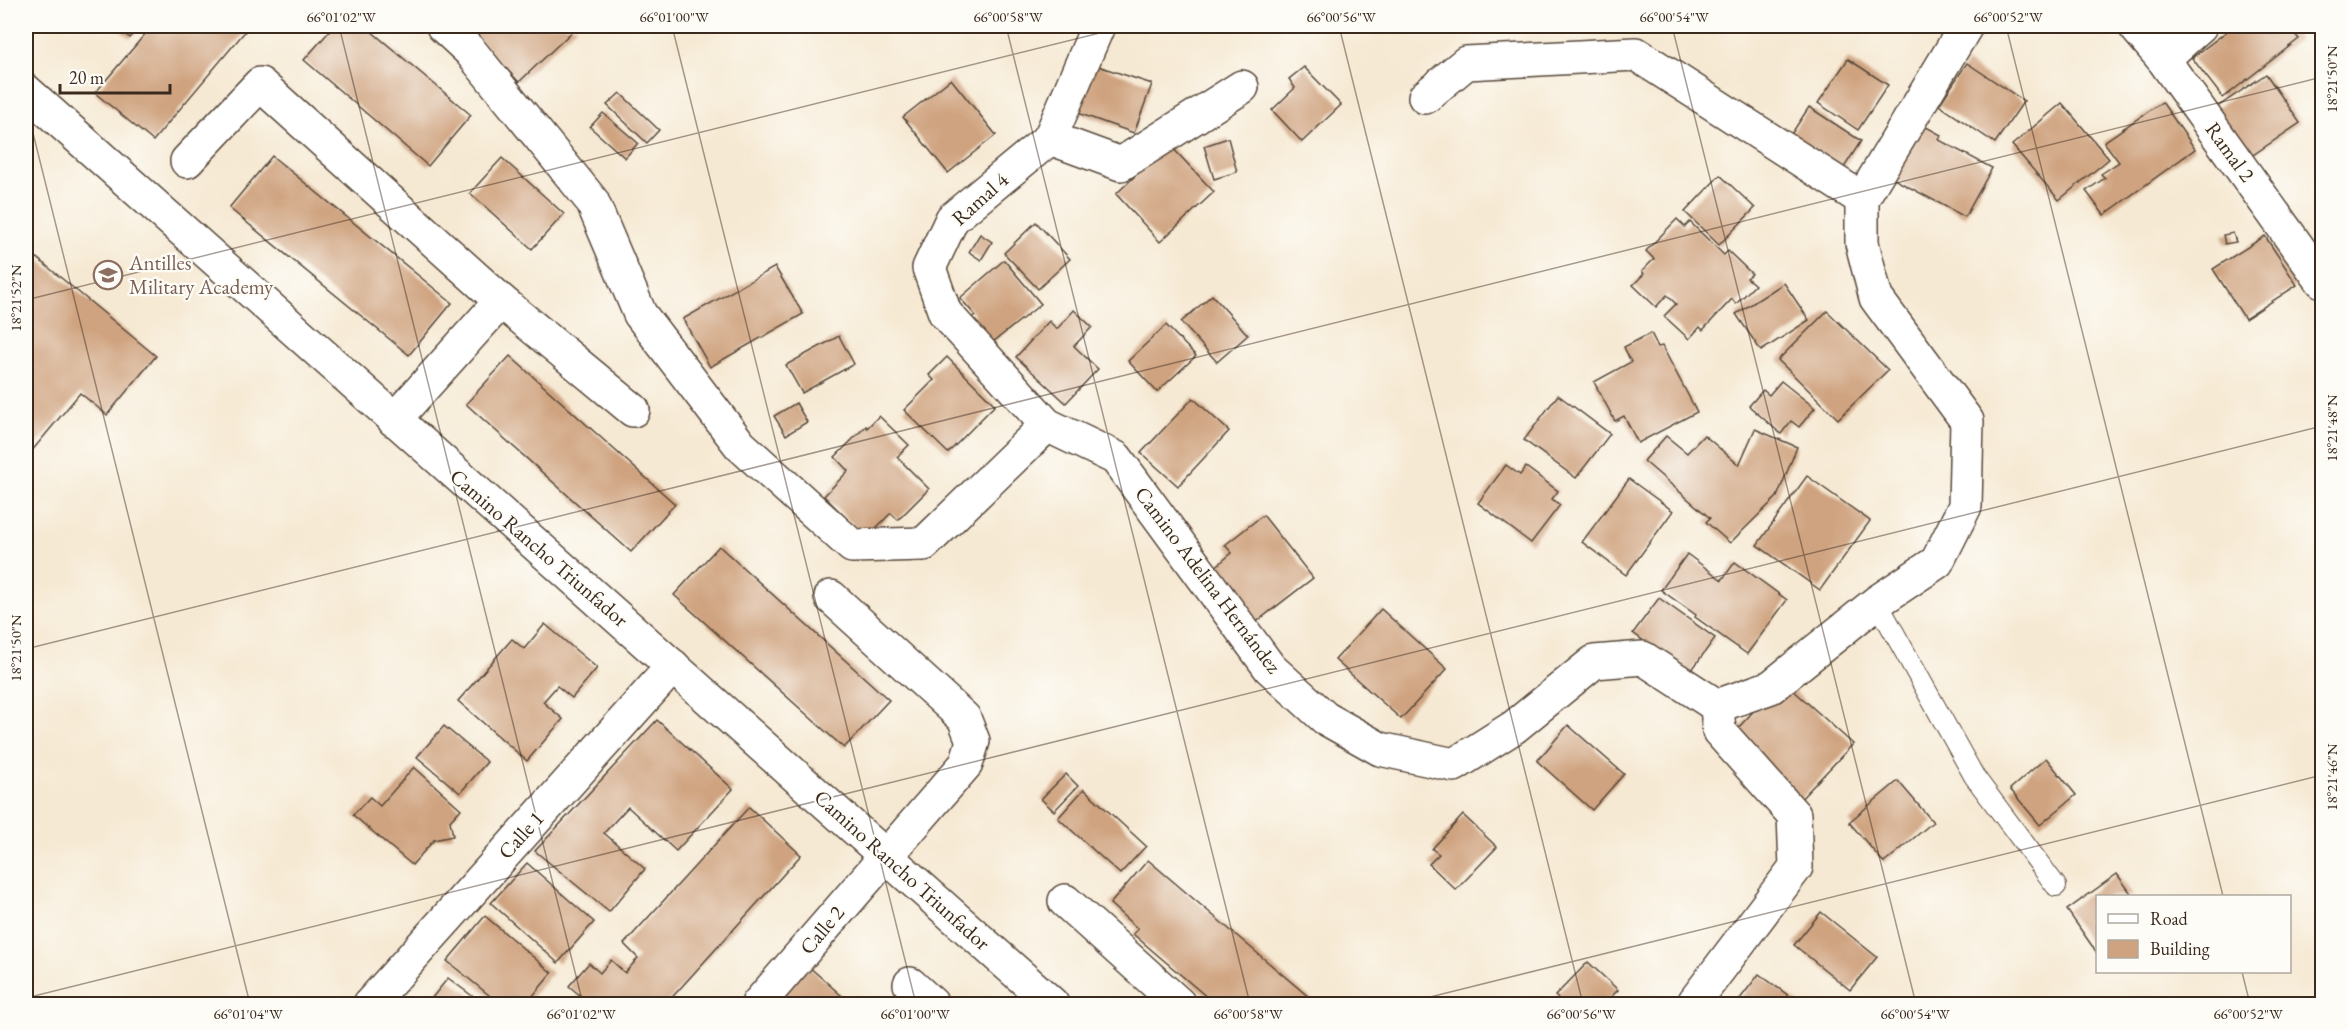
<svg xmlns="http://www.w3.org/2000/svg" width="2348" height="1030" viewBox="0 0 2348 1030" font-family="'EB Garamond',serif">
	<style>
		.building { fill: #cfa37f }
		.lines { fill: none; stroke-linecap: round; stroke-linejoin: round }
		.service-casing { stroke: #574739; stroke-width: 22 }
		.minor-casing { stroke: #574739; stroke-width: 36 }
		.service { stroke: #fff; stroke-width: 20 }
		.minor { stroke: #fff; stroke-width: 33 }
		.ticks { fill: none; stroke: #3b2a1e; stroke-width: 1.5; stroke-opacity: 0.45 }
		.labels { text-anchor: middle; stroke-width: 4.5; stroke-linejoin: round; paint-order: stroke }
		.street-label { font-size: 21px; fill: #3b2a1e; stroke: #fdfcf7 }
		.education-label { font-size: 21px; fill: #785e54; stroke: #fdfcf7; text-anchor: start }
		.neatline { fill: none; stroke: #3b2a1e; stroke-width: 2 }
		.ticks-label { font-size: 15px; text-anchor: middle; fill: #3b2a1e }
	</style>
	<rect width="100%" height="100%" fill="#fdfcf7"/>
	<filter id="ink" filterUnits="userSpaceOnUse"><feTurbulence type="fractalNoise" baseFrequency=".0167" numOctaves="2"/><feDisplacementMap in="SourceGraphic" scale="12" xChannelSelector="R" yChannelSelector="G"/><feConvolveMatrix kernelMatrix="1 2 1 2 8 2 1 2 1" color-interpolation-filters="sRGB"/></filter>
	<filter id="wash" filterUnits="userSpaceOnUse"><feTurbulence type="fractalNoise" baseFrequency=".008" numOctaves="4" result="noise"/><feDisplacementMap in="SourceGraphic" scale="24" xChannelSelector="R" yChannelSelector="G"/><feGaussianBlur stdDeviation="1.35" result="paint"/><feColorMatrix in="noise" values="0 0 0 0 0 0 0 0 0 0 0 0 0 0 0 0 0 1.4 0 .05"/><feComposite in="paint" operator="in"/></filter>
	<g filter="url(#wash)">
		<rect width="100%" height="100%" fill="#f6e9d3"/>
		<g id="blocks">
			<g class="building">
				<polygon points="114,26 140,26 130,38"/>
				<polygon points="152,26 245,26 248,28 153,141 95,93"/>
				<polygon points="334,26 365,26 471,115 428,166 304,60"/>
				<polygon points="468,26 578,26 519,82 466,27"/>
				<polygon points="2234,26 2288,26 2299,39 2223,98 2192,58"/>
				<polygon points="1848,59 1888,85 1858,130 1818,103"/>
				<polygon points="1967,63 2024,101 1995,143 1939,105"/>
				<polygon points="1092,64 1152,84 1134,133 1075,112"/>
				<polygon points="1304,67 1341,105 1302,142 1272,110 1295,88 1289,79"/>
				<polygon points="2266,74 2300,123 2247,159 2213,110"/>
				<polygon points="951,79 996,135 948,173 903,117"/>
				<polygon points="620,93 659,130 647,143 607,105"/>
				<polygon points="2162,102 2195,149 2104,215 2086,191 2105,178 2101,174 2119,162 2104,142"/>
				<polygon points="2062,103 2109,159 2059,200 2012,145"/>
				<polygon points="1809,107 1861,141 1840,174 1788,139"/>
				<polygon points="603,113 638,143 625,158 590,127"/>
				<polygon points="1919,123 1941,135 1939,140 1992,168 1965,217 1890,177"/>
				<polygon points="1228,138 1237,172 1214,179 1204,146"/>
				<polygon points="1169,144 1214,192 1160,242 1116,194"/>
				<polygon points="272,156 452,303 409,355 229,208"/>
				<polygon points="502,158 564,214 532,249 470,193"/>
				<polygon points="1720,175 1755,208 1719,245 1685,212"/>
				<polygon points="1677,219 1685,227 1690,222 1724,255 1728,251 1752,274 1747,278 1755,285 1736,304 1732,299 1703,330 1700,327 1689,339 1664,316 1676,304 1667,295 1656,307 1633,285 1644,274 1642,271 1654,259 1646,251"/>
				<polygon points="1036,222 1070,259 1038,289 1004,253"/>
				<polygon points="2233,233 2236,242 2225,244 2223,235"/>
				<polygon points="980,234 992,242 981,260 969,252"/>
				<polygon points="2265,236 2297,285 2245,319 2213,269"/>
				<polygon points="26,249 156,356 107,415 80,393 26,458"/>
				<polygon points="1004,260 1041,304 988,346 967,322 975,315 960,298"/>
				<polygon points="775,267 803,314 710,367 683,319"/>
				<polygon points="1784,283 1809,320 1761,351 1736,314"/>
				<polygon points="1212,295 1248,335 1217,362 1181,322"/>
				<polygon points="1074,310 1092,327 1074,346 1098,369 1066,403 1016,357 1049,321 1057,329"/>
				<polygon points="1827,311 1888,370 1838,419 1778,360"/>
				<polygon points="1166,325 1196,356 1157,392 1128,361"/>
				<polygon points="1651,333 1658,347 1662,346 1697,412 1638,443 1624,416 1615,421 1594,382 1631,362 1624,347"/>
				<polygon points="839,336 854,364 802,393 786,365"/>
				<polygon points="510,356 675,504 631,552 466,404"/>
				<polygon points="947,357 995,405 948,453 904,410 934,380 929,375"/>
				<polygon points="1781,381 1815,408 1799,427 1791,421 1781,434 1749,406 1763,390 1769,395"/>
				<polygon points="1558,395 1610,434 1576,478 1524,440"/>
				<polygon points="1193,398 1229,431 1178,486 1141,453"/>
				<polygon points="796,403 807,422 786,435 774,416"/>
				<polygon points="879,416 909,445 897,457 929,489 898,520 891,513 866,538 824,496 848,471 835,457 866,426 867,428"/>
				<polygon points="1755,429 1797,447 1777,497 1730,543 1706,522 1710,518 1644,461 1666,436 1687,453 1704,435 1739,465"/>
				<polygon points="1506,465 1520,475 1526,467 1558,491 1552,499 1560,505 1531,543 1478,503"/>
				<polygon points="1807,476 1870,521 1820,590 1757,545"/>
				<polygon points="1629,479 1673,511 1626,575 1582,542"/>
				<polygon points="1263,515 1313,578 1251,626 1209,572 1232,553 1225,545"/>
				<polygon points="719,546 889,700 844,748 674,595"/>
				<polygon points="1687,554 1722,580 1735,562 1787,600 1747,654 1695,617 1696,615 1661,590"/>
				<polygon points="1659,598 1715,638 1689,674 1633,633"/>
				<polygon points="1381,609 1447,669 1401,719 1335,660"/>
				<polygon points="545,624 597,668 572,698 557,686 543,702 563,719 527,761 458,701 512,639 524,649"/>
				<polygon points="1782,680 1853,744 1798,802 1728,739"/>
				<polygon points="657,720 733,789 676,851 628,807 604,833 645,869 609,912 535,851"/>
				<polygon points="1568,725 1624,774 1592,810 1537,761"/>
				<polygon points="444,726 487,762 460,793 417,757"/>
				<polygon points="2046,758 2076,795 2040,825 2010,789"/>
				<polygon points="414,767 461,809 450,821 453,836 434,840 412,865 353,815 370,797 380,806"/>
				<polygon points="1066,774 1078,786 1054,811 1041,799"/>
				<polygon points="1898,781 1933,822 1884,863 1849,822"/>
				<polygon points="1084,789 1146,846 1120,874 1058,818"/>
				<polygon points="749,807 801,855 666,1004 590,1004 569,986 589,963 600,973 611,960 625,973 638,958 624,944"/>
				<polygon points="1463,815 1497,847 1456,890 1429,864 1439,854 1432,849"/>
				<polygon points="1148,860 1317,1004 1215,1004 1133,934 1138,929 1110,904"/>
				<polygon points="527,863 594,922 558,963 491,903"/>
				<polygon points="2117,874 2133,896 2097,897 2097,953 2067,910"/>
				<polygon points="1821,912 1877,957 1850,990 1794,945"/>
				<polygon points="485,916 552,973 526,1004 500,1004 447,961"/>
				<polygon points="1588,962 1618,990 1604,1004 1565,1004 1555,996"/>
				<polygon points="807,965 851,1004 772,1004"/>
				<polygon points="1759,974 1800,1004 1736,1004"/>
				<polygon points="448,978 483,1004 427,1004"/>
				<polygon points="575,997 584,1004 568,1004"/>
			</g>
		</g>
	</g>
	<g filter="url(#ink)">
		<use href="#blocks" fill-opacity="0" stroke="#574739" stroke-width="1.5"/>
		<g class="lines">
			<g class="service-casing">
				<polyline id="service" points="1877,602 1974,776 2056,886"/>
			</g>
			<g class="minor-casing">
				<g id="minor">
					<polyline points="443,26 470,51 592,201 640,314 740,445 852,546 924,544 1047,425"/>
					<polyline points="1098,26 1050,138 952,219 929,268 945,313 1047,425 1116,458 1270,668 1325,718 1380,749 1454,765 1514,727 1594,662 1643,658 1717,706 1771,687 1877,602 1937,562 1965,506 1967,421 1876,298 1862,243 1862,199 1966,26"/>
					<polyline points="2135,26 2163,59 2322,281"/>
					<polyline points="2163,59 2200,26"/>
					<polyline points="26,91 1052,1004"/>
					<polyline points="1425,97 1466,63 1636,54 1862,199"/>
					<polyline points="1050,138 1121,164 1242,87"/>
					<polyline points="187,161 260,84 501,301 633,410"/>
					<polyline points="394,420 501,301"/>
					<polyline points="1065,901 1179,1004"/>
					<polyline points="910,984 932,1004"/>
					<polyline points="1695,1001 1796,867 1794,815 1719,731 1717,706"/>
					<polyline points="370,1004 673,666"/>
					<polyline points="758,1004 966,764 973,741 964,718 831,597"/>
				</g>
			</g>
			<use href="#service" class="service"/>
			<use href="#minor" class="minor"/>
		</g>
	</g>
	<path class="ticks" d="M 339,26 L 583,1004M 672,26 L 916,1004M 1006,26 L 1250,1004M 1339,26 L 1583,1004M 1672,26 L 1916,1004M 2006,26 L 2223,896M 26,105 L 250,1004M 26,300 L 1128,26M 26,649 L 2322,77M 2242,972 L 2250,1004M 26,998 L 2322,426M 1402,1004 L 2322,775"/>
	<defs>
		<g id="school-ring" transform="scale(1.5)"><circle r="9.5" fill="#fdfcf7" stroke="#8d6e63" stroke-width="1.5"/><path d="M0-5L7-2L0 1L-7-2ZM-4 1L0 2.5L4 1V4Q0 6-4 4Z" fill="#8d6e63"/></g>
	</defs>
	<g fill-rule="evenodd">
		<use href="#school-ring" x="108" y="275"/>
	</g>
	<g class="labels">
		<g class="street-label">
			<text transform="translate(2230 152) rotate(54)" y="7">Ramal 2</text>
			<text transform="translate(980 199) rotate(-42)" y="7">Ramal 4</text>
			<text transform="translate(539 548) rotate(41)" y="7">Camino Rancho Triunfador</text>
			<text transform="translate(1208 580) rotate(53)" y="7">Camino Adelina Hernández</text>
			<text transform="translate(521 835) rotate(-48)" y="7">Calle 1</text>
			<text transform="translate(902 870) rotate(42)" y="7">Camino Rancho Triunfador</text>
			<text transform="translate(822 930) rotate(-50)" y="7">Calle 2</text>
		</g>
		<g class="education-label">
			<text x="129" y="270">Antilles<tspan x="129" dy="24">Military Academy</tspan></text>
		</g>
	</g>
	<rect width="2348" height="1030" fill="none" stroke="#fdfcf7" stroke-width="66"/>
	<rect x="2096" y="895" width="195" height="78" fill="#fdfcf7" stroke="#afa8a0" stroke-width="1.5"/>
	<rect x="2108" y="914" width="30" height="9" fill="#ffffff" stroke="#afa8a0" stroke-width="1.5"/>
	<text x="2150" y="925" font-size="18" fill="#3b2a1e">Road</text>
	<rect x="2108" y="940" width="30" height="18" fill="#cfa37f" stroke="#afa8a0" stroke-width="1.5"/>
	<text x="2150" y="955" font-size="18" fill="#3b2a1e">Building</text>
	<path d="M60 84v9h110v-9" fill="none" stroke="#3b2a1e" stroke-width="3"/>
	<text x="69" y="84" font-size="18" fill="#3b2a1e" stroke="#fdfcf7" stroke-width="4.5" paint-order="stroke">20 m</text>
	<rect x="33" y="33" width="2282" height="964" class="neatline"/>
	<g class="ticks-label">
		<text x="341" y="22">66°01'02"W</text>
		<text x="674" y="22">66°01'00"W</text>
		<text x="1008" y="22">66°00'58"W</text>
		<text x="1341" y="22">66°00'56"W</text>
		<text x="1674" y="22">66°00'54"W</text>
		<text x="2008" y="22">66°00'52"W</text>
		<text transform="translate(2332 79) rotate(-90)" y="5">18°21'50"N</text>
		<text transform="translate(16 298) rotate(-90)" y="5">18°21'52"N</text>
		<text transform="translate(2332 428) rotate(-90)" y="5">18°21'48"N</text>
		<text transform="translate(16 648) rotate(-90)" y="5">18°21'50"N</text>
		<text transform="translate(2332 777) rotate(-90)" y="5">18°21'46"N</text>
		<text x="248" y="1019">66°01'04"W</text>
		<text x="581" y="1019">66°01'02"W</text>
		<text x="915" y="1019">66°01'00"W</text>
		<text x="1248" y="1019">66°00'58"W</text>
		<text x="1581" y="1019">66°00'56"W</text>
		<text x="1915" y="1019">66°00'54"W</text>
		<text x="2248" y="1019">66°00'52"W</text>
	</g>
</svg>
